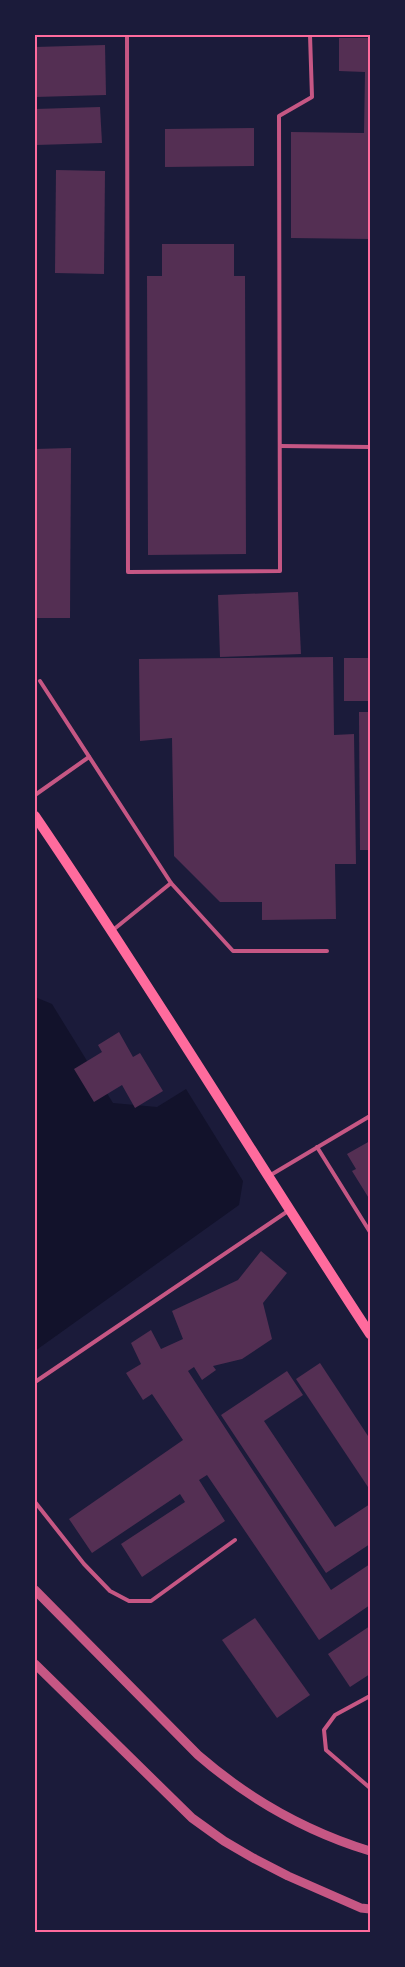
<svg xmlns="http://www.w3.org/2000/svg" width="405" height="1967" viewBox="0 0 405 1967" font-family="Raleway,sans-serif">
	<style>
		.water { fill: #12122b }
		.building { fill: #542f53 }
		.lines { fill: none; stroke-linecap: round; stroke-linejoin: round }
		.service { stroke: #c65784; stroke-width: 4 }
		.tertiary { stroke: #c65784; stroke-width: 9 }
		.secondary { stroke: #ff6b9d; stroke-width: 10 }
		.neatline { fill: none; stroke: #ff6b9d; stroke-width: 2 }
	</style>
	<rect width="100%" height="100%" fill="#1b1b3a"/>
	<polygon class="water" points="35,997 52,1004 113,1103 157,1107 186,1089 243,1181 239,1205 35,1351"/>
	<g class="building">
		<polygon points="339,38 370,38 370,239 291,238 291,132 364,133 365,72 339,71"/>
		<polygon points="105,45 106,95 35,97 35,47"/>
		<polygon points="100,107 102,143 36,145 35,109"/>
		<polygon points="254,128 254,166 165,167 165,129"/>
		<polygon points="56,170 105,171 104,274 55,273"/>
		<polygon points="162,244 234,244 234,276 245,276 246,554 148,555 147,276 162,276"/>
		<polygon points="71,448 70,618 35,618 35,449"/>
		<polygon points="298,592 301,654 220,657 218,595"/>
		<polygon points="333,657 334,735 354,734 356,864 335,864 336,919 262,920 262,902 220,902 174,856 172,738 140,741 139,659"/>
		<rect x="344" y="658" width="26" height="43"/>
		<polygon points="359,712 370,712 370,850 360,850"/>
		<polygon points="119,1032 133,1057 140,1053 163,1091 135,1108 122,1085 94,1102 74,1069 102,1052 98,1045"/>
		<polygon points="370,1141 370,1200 352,1171 356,1169 347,1154"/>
		<polygon points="261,1251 287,1273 263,1303 272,1339 242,1359 213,1366 216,1370 202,1380 194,1367 188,1371 331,1590 370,1564 370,1605 319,1640 207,1475 199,1480 225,1521 142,1577 121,1544 185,1502 180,1494 92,1553 69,1519 183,1440 152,1394 143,1400 126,1373 141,1364 131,1343 151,1330 161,1349 183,1339 172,1311 238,1280"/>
		<polygon points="320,1363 370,1439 370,1490 296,1379"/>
		<polygon points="287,1371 303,1395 264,1421 335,1527 370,1504 370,1544 326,1573 221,1415"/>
		<polygon points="255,1618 310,1695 277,1718 222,1640"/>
		<polygon points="370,1626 370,1674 350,1687 328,1654"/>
	</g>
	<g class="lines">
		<g class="service">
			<polyline points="127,35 128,572 280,571 279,116 312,97 310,35"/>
			<polyline points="280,446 370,447"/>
			<polyline points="40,681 171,883 233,951 327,951"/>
			<polyline points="35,795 89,757"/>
			<polyline points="113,930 171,883"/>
			<polyline points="317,1147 370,1232"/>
			<polyline points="269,1176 370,1116"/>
			<polyline points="35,1382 288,1211"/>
			<polyline points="35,1502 84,1564 110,1591 129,1601 151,1601 235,1540"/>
			<polyline points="370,1696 335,1715 324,1730 326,1750 370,1788"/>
		</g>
		<g class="tertiary">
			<path d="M 35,1590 L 198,1755 C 250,1800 305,1831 370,1851"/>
			<polyline points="35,1664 192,1818 224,1841 255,1859 288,1876 361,1908 370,1909"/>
		</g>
		<path class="secondary" d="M 35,816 C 151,986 257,1162 370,1334"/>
	</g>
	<rect width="405" height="1967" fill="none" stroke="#1b1b3a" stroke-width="72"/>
	<rect x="36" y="36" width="333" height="1895" class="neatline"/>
</svg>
